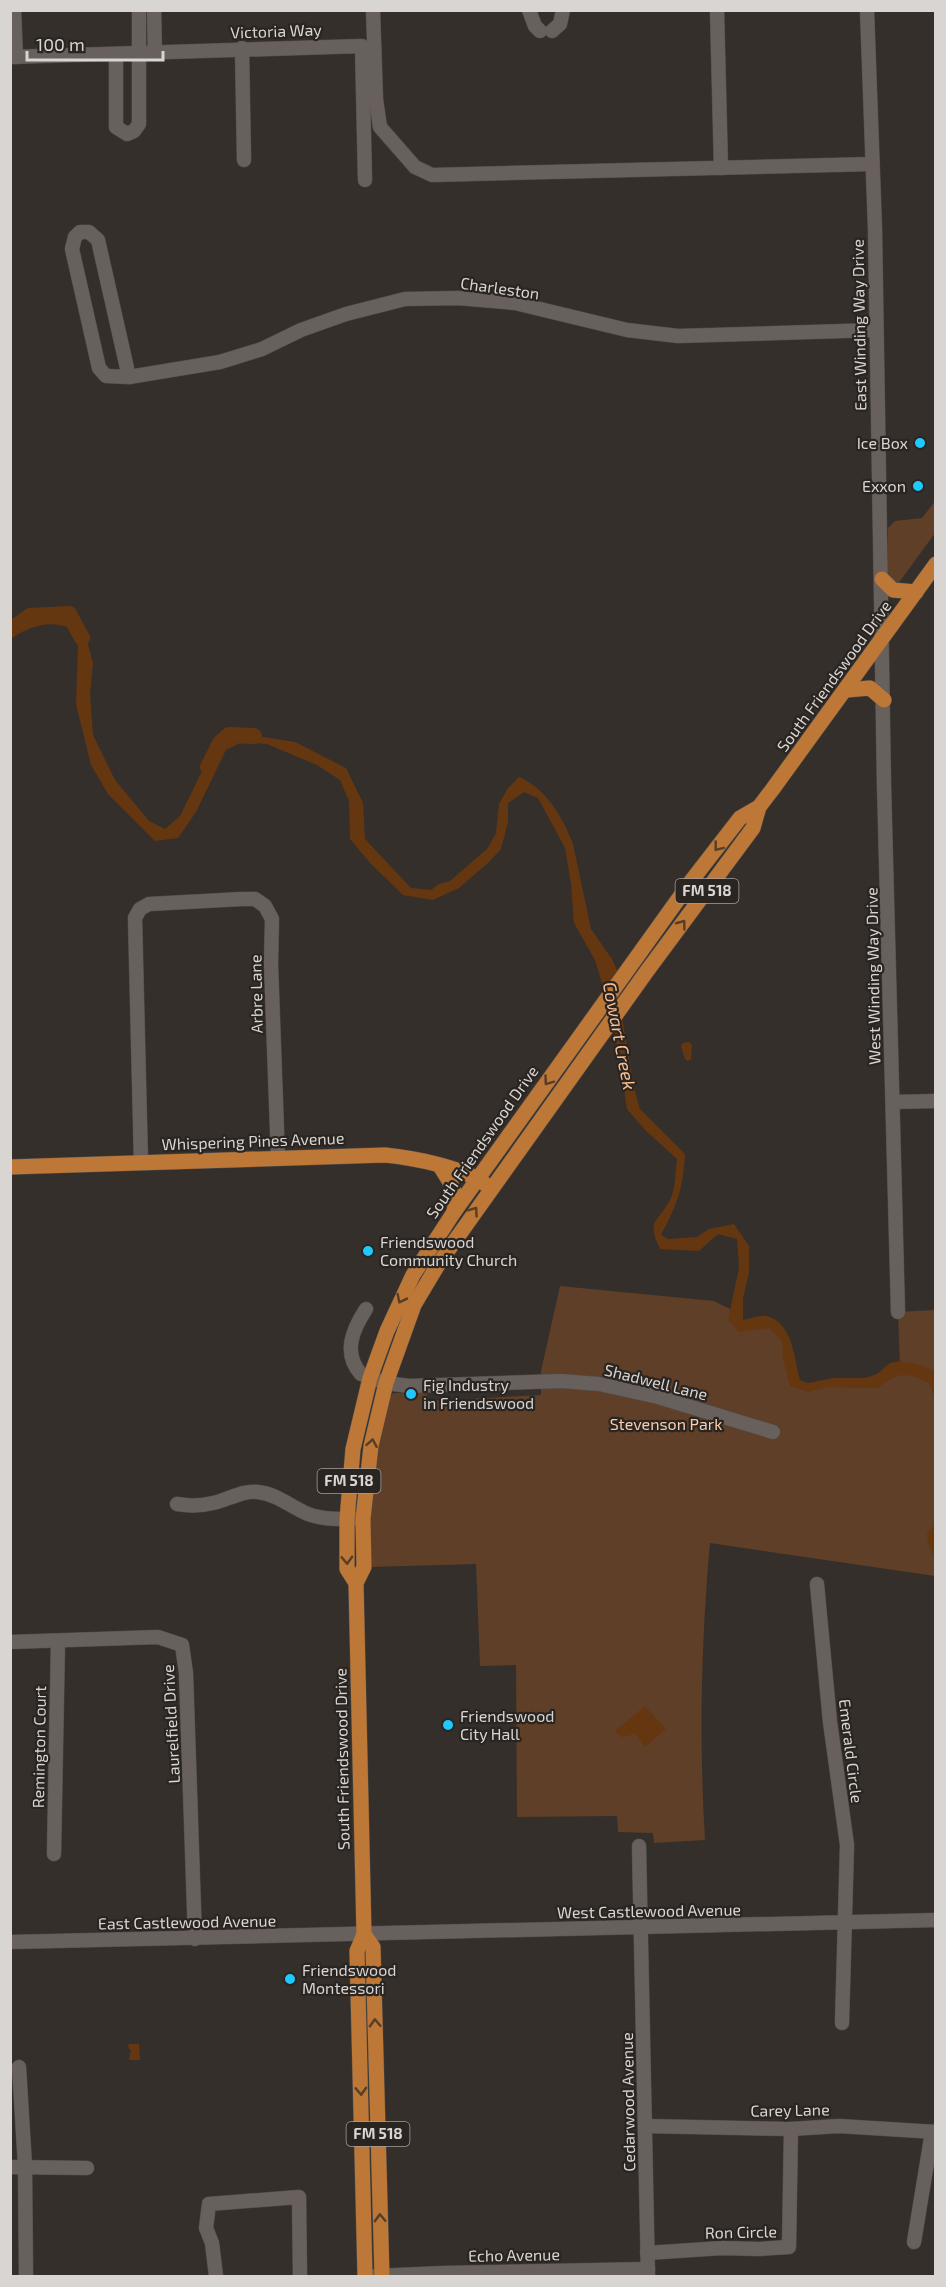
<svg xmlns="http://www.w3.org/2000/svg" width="946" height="2287" viewBox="0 0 946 2287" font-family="'Exo 2',sans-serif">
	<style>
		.green { fill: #5f3f27 }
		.water { fill: #643711 }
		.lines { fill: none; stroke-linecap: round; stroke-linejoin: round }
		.river { stroke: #643711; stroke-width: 16 }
		.minor-casing { stroke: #514c49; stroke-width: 15 }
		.major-casing { stroke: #514c49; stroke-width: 16 }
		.minor { stroke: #67605c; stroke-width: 14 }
		.major { stroke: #bd7736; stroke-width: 15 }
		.oneway { stroke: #563e27 }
		.poi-dot { fill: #1fc9fd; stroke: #2a2521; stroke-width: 2 }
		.labels { text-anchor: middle; stroke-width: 4.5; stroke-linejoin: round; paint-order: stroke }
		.shield { fill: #2a2521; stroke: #a4a09e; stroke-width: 1.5 }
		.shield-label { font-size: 15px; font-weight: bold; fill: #d8d5d3 }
		.street-label { font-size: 16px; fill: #d8d5d3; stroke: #2a2521 }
		.poi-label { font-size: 16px; fill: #d8d5d3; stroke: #2a2521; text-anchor: start }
		.park-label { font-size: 16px; fill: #faccad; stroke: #2a2521 }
		.water-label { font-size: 18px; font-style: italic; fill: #fbbf94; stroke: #2a2521 }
	</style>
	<rect width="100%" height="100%" fill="#342f2b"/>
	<g class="green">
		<polygon points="935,501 935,533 898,584 888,578 888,528 895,521 922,518"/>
		<path d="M 560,1286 L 714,1301 L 734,1311 L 737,1319 L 748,1324 L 766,1321 L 779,1332 L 800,1385 L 867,1383 L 900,1368 L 898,1312 L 935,1310 L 935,1576 L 710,1543 C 701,1643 699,1740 705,1840 L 654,1843 L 653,1833 L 618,1832 L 617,1816 L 517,1817 L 516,1665 L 480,1666 L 476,1564 L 369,1567 C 369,1528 370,1422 393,1393 L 426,1392 L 429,1401 L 541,1395 L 541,1371 Z"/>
	</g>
	<g class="water">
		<path d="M 55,609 L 83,626 L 93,663 L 90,693 L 93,735 L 115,780 L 149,821 L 165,829 L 180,816 L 205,765 L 224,738 L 239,733 L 295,742 L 346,768 L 363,803 L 365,839 L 411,888 L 431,890 L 439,884 L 450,881 L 487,849 L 496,833 L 499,804 L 508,788 L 519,777 C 546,788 563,818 573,844 L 591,929 L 612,959 L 618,972 L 621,1011 L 634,1088 L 640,1109 L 685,1154 C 683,1189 677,1205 661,1235 L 668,1239 L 697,1237 L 709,1229 L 734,1224 L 749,1246 L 749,1273 L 743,1298 L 743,1320 C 750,1319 760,1315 766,1316 C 793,1322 794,1358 800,1380 L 808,1383 L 834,1378 L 865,1378 L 877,1374 L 890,1363 L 901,1361 L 917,1364 L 933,1370 L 935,1374 L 935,1415 L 935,1399 L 929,1383 C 906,1372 899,1371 878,1388 L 827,1387 L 808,1392 L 790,1386 L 783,1359 L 782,1341 L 769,1328 L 739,1332 L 728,1320 L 739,1268 L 737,1239 L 718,1234 L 699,1251 L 660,1249 C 647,1220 656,1224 669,1202 C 676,1189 675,1173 677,1159 L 645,1130 L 627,1109 L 615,1034 L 602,983 L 595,960 L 574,923 L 571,884 L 565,848 L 538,798 L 524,792 L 508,803 L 508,822 L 501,849 L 489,862 L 459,888 L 433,900 L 403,895 L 370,863 L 350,839 L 349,801 L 340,780 L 317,765 L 267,744 L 242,742 L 226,750 L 196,812 L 178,838 L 155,841 L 108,794 L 91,765 L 76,704 L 78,646 L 71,628 C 46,620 33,626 11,638 L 11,623 L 30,613 Z"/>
		<polygon points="689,1042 692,1045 691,1059 688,1061 685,1059 681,1046 683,1043"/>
		<polygon points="935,1525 935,1559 928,1544 927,1532"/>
		<polygon points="645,1706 666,1729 645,1747 635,1734 621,1737 615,1731"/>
		<polygon points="128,2044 139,2044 140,2060 129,2060 131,2050 129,2049"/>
	</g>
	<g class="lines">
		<g class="river">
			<polyline points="10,630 30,616 69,614 82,638"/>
			<polyline points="208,767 220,743 229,735 254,736"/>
		</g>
		<g class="minor-casing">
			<g id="minor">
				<polyline points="14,10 16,57"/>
				<polyline points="154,10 155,53"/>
				<polyline points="373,10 376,99 380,127 415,167 432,175 872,164"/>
				<polyline points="529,10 535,26 540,31"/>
				<polyline points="717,10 721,168"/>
				<polyline points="867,10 875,229 884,785 898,1312"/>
				<polyline points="552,31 560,24 563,10"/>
				<polyline points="242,48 244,160"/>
				<polyline points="116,54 116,127 127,134 134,131 139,124 139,10"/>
				<polyline points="10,57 362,46 365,180"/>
				<polygon points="80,232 89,232 98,240 129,377 106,376 99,368 72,249 75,237"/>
				<polyline points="129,377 220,362 262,349 301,330 346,314 405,299 458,298 515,303 627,330 678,336 876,330"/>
				<polyline points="893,1102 936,1101"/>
				<polyline points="141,1163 135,918 140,909 149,904 242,899 255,899 265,906 272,919 271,964 278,1158"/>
				<path d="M 366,1309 C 353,1329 342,1353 361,1374 L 386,1383 L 409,1386 L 561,1381 L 599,1384 L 658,1397 L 773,1432"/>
				<path d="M 177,1504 C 189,1506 201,1506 213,1503 C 228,1500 242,1490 258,1492 C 277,1494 291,1507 308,1514 C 324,1520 342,1519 358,1519"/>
				<polyline points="817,1584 830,1722 847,1845 842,2023"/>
				<polyline points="10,1642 158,1637 182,1645 186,1673 195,1939"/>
				<polyline points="639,1846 648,2276"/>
				<polyline points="54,1854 58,1641"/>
				<polyline points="10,1942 936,1920"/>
				<polyline points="19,2067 25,2166 26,2276"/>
				<polyline points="645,2126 791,2129 839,2126 936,2132"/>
				<polyline points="10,2167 87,2168"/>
				<polyline points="914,2242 932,2132"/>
				<polyline points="647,2253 722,2248 759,2249 789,2247 791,2129"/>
				<polyline points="216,2276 212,2243 206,2228 209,2204 299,2197 300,2276"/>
				<polyline points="375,2276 443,2273 648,2269"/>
			</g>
		</g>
		<g class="major-casing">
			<g id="major">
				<polyline points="882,579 893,590 916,592"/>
				<polyline points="847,690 870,688 884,700"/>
				<path d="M 440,1166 C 451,1184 458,1191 454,1212"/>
				<path d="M 10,1167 L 385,1155 C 414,1158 462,1167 485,1184"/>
				<polyline points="356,1583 347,1569 347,1519 353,1449 370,1378 387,1331 413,1275 454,1212 692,880 740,818 759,807 772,790 936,564"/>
				<polyline points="364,1934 373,1947 382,2276"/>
				<polyline points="365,2276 357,1951 364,1934 356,1583 364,1567 363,1519 371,1446 386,1383 414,1305 439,1263 647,971 753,828 759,807"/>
			</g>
		</g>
		<use href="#minor" class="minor"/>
		<use href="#major" class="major"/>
	</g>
	<defs><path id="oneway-chevron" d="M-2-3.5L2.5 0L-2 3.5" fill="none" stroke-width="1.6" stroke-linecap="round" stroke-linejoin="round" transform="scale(1.5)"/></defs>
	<g class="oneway">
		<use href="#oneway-chevron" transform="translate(718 847) rotate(128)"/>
		<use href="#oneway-chevron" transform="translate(682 924) rotate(-53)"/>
		<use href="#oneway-chevron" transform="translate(548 1081) rotate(126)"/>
		<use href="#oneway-chevron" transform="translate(474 1211) rotate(-55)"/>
		<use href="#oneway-chevron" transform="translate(401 1299) rotate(116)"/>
		<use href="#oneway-chevron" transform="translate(372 1443) rotate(-80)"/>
		<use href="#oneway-chevron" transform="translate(347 1560) rotate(88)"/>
		<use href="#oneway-chevron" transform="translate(375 2023) rotate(-92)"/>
		<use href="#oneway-chevron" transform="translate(361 2091) rotate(88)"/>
		<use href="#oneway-chevron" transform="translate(380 2218) rotate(-92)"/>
	</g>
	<g class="poi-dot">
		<circle cx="920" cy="443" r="6"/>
		<circle cx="918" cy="486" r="6"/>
		<circle cx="368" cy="1251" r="6"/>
		<circle cx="411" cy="1394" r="6"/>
		<circle cx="448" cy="1725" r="6"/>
		<circle cx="290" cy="1979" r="6"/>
	</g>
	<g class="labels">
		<g class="shield">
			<rect x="675.5" y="879" width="63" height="24" rx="4.5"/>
			<rect x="317.5" y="1469" width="63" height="24" rx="4.5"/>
			<rect x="346.5" y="2122" width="63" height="24" rx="4.5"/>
		</g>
		<g class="shield-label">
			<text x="707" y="896">FM 518</text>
			<text x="349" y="1486">FM 518</text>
			<text x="378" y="2139">FM 518</text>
		</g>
		<g class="street-label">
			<text transform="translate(276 31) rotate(-2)" y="6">Victoria Way</text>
			<text transform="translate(500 288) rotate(8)" y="6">Charleston</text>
			<text transform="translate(859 325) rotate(-91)" y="6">East Winding Way Drive</text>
			<text transform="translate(834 676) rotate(-54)" y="6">South Friendswood Drive</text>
			<text transform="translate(873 976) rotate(-91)" y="6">West Winding Way Drive</text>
			<text transform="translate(256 994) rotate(-91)" y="6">Arbre Lane</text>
			<text transform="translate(253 1141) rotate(-2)" y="6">Whispering Pines Avenue</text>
			<text transform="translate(482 1142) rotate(-55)" y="6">South Friendswood Drive</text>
			<text transform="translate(656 1382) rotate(14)" y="6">Shadwell Lane</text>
			<text transform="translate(171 1724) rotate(-93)" y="6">Laurelfield Drive</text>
			<text transform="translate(39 1747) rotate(-89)" y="6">Remington Court</text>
			<text transform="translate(851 1751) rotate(83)" y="6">Emerald Circle</text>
			<text transform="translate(342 1759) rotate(-91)" y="6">South Friendswood Drive</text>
			<text transform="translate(649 1911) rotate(-1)" y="6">West Castlewood Avenue</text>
			<text transform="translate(187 1922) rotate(-1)" y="6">East Castlewood Avenue</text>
			<text transform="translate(628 2102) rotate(-91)" y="6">Cedarwood Avenue</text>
			<text transform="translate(790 2110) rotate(-1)" y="6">Carey Lane</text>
			<text transform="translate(741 2232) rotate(-1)" y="6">Ron Circle</text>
			<text transform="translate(514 2255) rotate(-1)" y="6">Echo Avenue</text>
		</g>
		<g class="poi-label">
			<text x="908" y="449" text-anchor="end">Ice Box</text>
			<text x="906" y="492" text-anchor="end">Exxon</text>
			<text x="380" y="1248">Friendswood<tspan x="380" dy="18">Community Church</tspan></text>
			<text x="423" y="1391">Fig Industry<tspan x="423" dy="18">in Friendswood</tspan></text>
			<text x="460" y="1722">Friendswood<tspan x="460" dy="18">City Hall</tspan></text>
			<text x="302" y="1976">Friendswood<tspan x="302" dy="18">Montessori</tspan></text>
		</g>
		<g class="park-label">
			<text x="666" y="1430">Stevenson Park</text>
		</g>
		<g class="water-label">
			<text transform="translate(619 1036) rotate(79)" y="6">Cowart Creek</text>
		</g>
	</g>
	<rect width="946" height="2287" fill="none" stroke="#d8d5d3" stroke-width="24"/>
	<path d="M27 51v9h136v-9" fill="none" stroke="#d8d5d3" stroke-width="3"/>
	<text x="36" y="51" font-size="18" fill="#d8d5d3" stroke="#2a2521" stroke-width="4.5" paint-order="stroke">100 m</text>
</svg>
